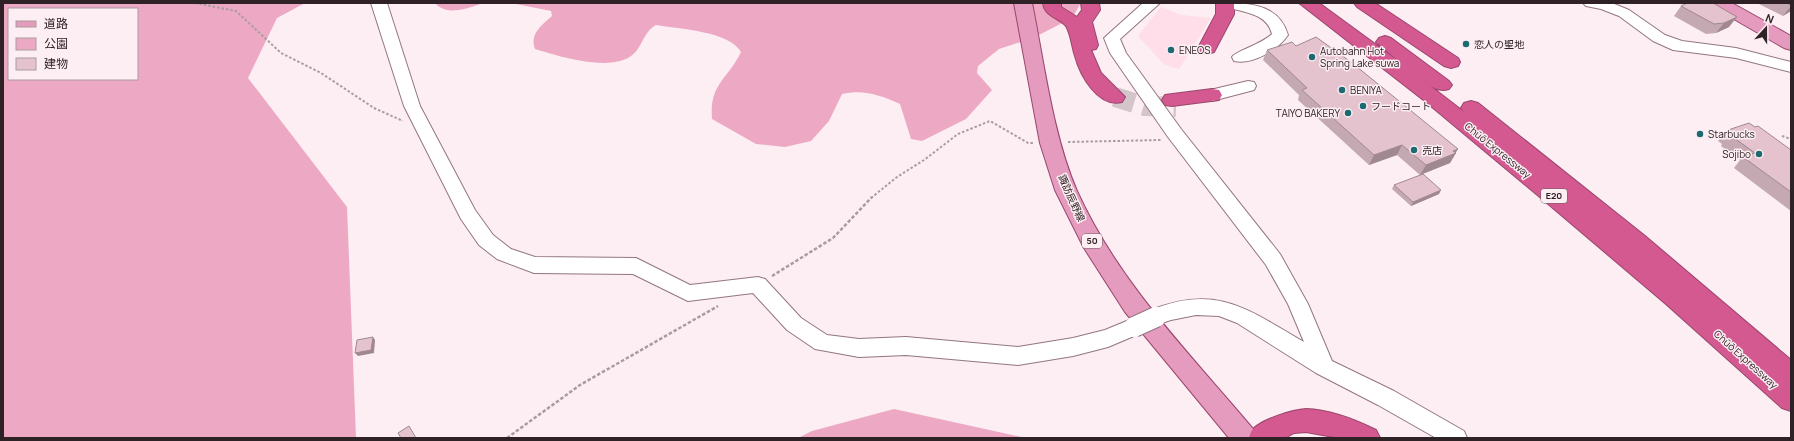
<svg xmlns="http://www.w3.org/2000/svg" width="1794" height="441" viewBox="0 0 1794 441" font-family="Manrope,'Noto Sans JP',sans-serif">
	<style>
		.built { fill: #ffdde9 }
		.green { fill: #eda9c3; fill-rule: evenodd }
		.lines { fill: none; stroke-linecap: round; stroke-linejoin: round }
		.highway-tunnel { stroke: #d3c5c9; stroke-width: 20; stroke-dasharray: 20 10; stroke-linecap: butt }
		.minor-casing { stroke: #937580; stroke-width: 2 }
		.major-casing { stroke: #9a466c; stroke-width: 2 }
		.highway-casing { stroke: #9a466c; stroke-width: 2 }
		.path-far1 { stroke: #a99ca0; stroke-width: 2; stroke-dasharray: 2.5 2; stroke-linecap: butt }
		.path { stroke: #a99ca0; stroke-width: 2.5; stroke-dasharray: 3.5 2; stroke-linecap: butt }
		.minor { fill: #fff; fill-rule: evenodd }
		.major { fill: #e59bbd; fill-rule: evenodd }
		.highway { fill: #d45991; fill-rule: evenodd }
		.minor-bridge-casing { stroke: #937580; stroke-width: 22; stroke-linecap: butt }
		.minor-bridge { stroke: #fff; stroke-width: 20 }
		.wall { fill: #c4a8b2 }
		.shaded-wall { fill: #a08891 }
		.building { fill: #e4c3cf; stroke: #a08891 }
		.poi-dot { fill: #1d6970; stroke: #fceef2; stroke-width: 1.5 }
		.labels { text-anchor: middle; stroke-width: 3; stroke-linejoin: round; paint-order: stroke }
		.shield { fill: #fceef2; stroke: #6c5f63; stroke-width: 1 }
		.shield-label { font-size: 9px; font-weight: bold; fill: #2e2226 }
		.poi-label { font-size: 10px; fill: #2e2226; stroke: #fceef2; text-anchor: start }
		.street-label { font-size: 10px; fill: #2e2226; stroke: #fceef2 }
	</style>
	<rect width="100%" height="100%" fill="#fceef2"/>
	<polygon class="built" points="1161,7 1181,15 1211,18 1179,69 1165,65 1138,36"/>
	<g class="green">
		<path d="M 3,3 L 305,3 L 277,18 L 248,78 L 347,207 L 356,438 L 3,438 ZM 9,9 L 137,9 L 137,79 L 9,79 Z"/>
		<path d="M 435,3 L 483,3 C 468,8 447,17 435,3 Z"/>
		<path d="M 511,3 L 1081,3 L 1072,18 L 1033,38 L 999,49 L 978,66 L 977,73 L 992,90 L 966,119 L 922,141 L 911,139 L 900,104 C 880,95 864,89 842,94 L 829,121 L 811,141 L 785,147 L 756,144 L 712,119 C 709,84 728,79 741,52 C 729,31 679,29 656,25 C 643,32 642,49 631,56 C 609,72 558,56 535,49 C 529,34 542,25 552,16 L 551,11 Z"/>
		<polygon points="894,409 1026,438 798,438 812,431"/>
	</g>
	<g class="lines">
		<polyline class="highway-tunnel" points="1115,97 1144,106 1176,107"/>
		<g class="minor-casing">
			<g id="minor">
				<polygon points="371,3 387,3 420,106 475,210 493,235 511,249 535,257 636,258 690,285 758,277 765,279 801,318 827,335 859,339 906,337 1018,347 1073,338 1105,330 1134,318 1141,321 1144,327 1141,333 1108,347 1073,356 1018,365 906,355 859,357 815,349 787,330 753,293 688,301 633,274 534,273 497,259 479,245 461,219 404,106"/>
				<path d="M 1143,3 L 1160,3 L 1120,39 L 1126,53 L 1181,129 L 1280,254 L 1308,304 L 1332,361 L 1394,391 L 1464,431 L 1467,438 L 1436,438 L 1378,405 L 1316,373 L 1237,323 L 1219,316 L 1196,315 L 1171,320 L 1156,325 L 1149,323 L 1146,317 L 1149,311 C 1216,283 1247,309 1304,342 L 1288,304 L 1266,265 L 1168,137 L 1110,53 L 1104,38 Z"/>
				<path d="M 1229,3 C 1254,3 1280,7 1288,35 C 1278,50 1252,65 1234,61 L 1232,57 C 1236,51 1262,44 1272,34 C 1267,14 1247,13 1230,8 L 1227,5 Z"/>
				<polygon points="1583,3 1612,3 1629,10 1665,35 1682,41 1736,48 1791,62 1791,72 1736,58 1673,50 1653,41 1619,16 1601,9 1586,6"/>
				<polygon points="1248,81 1254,82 1256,86 1254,90 1212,101 1206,99 1204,95 1206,91"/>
			</g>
		</g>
		<g class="major-casing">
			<g id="major">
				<path d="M 1014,3 L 1032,3 C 1044,62 1053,136 1077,191 C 1118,282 1190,354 1254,430 L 1258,438 L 1229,438 L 1125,312 L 1084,248 L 1055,190 L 1040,143 Z"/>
				<polygon points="1710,3 1732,3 1791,36 1791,50 1784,48 1713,7"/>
			</g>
		</g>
		<g class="highway-casing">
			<g id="highway">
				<path d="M 1043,3 L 1061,3 L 1061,7 L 1077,17 L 1082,10 L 1081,3 L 1099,3 L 1100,10 L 1092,22 L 1098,45 L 1096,49 L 1091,50 L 1101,73 L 1125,97 L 1122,102 C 1098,108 1080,75 1075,56 C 1072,48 1071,34 1066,26 C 1058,17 1045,17 1043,3 Z"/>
				<polygon points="1216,3 1234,3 1234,14 1214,52 1207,54 1200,52 1198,48 1216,14"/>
				<path d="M 1299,3 L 1319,3 L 1401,63 L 1376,42 L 1379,38 L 1385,36 L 1391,38 L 1449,81 L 1452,85 L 1449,89 C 1435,93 1427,83 1416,75 L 1464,112 L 1461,108 L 1464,103 L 1471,101 L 1478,103 L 1645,236 L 1791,360 L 1791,411 L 1782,408 L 1666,304 L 1547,203 L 1426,102 Z"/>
				<polygon points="1354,3 1375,3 1458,58 1460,62 1458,66 1451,68 1444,66 1357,7"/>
				<polygon points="1212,89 1219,90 1222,95 1219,100 1172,106 1165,105 1162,100 1165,95"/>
				<path d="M 1306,409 C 1331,410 1354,419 1376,430 L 1380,438 L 1339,438 L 1306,432 L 1294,433 L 1285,438 L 1249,438 C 1250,435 1251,431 1253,429 C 1263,419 1292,410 1306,409 Z"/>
			</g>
		</g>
		<g class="path-far1">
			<polyline points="195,3 236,11 281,53 321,73 374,108 403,121"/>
			<polyline points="1782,136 1791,139"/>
			<polyline points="1068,142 1161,140"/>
			<polyline points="871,198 897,177 924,160 958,134 990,121 1028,143 1033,143"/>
		</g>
		<g class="path">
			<polyline points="772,276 833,238 872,197"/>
			<polyline points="507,438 580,385 718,306"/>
		</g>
		<use href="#minor" class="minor"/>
		<use href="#major" class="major"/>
		<use href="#highway" class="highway"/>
		<g class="minor-bridge-casing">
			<polyline id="minor-bridge" points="1134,327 1156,317"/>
		</g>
		<use href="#minor-bridge" class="minor-bridge"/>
	</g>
	<g class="wall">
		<polygon points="1713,3 1729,27 1716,33 1706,34 1674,16 1681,6"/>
		<polygon points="1757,3 1791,3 1791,11 1783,16"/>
		<polygon points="1296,46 1458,149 1450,163 1420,175 1397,155 1369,165 1298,100 1299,95 1263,60 1267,50"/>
		<polygon points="1755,127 1791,150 1791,211 1734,168 1740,160 1721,146 1722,144 1718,141 1728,130"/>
		<polygon points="1394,185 1439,194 1411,206 1392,189"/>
	</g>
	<g class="shaded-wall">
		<polygon points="1791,6 1791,11 1783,16"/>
		<polygon points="1737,17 1729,27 1716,33 1724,23"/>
		<polygon points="1402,145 1397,155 1369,165 1374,155"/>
		<polygon points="1458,149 1455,153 1456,153 1450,163 1420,175 1426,165"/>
		<polygon points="1441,190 1439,194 1411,206 1413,202"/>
		<polygon points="373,337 375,340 374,353 358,356 355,353"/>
	</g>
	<g class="building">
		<polygon points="1687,3 1713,3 1737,17 1724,23 1714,24 1681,6"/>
		<polygon points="1786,3 1791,3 1791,5"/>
		<polygon points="1316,37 1351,62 1458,149 1453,151 1456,153 1426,165 1402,145 1374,155 1302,90 1307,88 1267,50 1292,42 1296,46"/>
		<polygon points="1749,123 1755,127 1758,126 1791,150 1791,192 1743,157 1755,153 1730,135 1733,134 1728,130"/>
		<polygon points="1423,174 1441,190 1413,202 1394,185"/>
		<polygon points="373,337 371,350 355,353 357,340"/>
		<polygon points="409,426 416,438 401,438 398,433"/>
	</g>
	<g class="poi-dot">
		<circle cx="1466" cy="44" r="4"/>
		<circle cx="1171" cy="50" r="4"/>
		<circle cx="1312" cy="57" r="4"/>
		<circle cx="1342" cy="90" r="4"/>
		<circle cx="1363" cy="106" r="4"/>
		<circle cx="1348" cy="113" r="4"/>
		<circle cx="1700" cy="134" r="4"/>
		<circle cx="1414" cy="150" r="4"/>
		<circle cx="1759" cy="154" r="4"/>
	</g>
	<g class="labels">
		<g class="shield">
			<rect x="1541" y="189" width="26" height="14" rx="3"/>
			<rect x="1082" y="234" width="20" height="14" rx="3"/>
		</g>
		<g class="shield-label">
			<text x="1554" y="199">E20</text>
			<text x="1092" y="244">50</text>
		</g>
		<g class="poi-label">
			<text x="1474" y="48">恋人の聖地</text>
			<text x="1179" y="54">ENEOS</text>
			<text x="1320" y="55">Autobahn Hot<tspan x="1320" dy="12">Spring Lake suwa</tspan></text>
			<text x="1350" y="94">BENIYA</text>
			<text x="1371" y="110">フードコート</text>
			<text x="1340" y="117" text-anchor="end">TAIYO BAKERY</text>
			<text x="1708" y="138">Starbucks</text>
			<text x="1422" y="154">売店</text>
			<text x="1751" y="158" text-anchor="end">Sojibo</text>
		</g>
		<g class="street-label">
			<text transform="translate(1498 150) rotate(39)" y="4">Chūō Expressway</text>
			<text transform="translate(1072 198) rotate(66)" y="4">諏訪辰野線</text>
			<text transform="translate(1746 359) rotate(42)" y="4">Chūō Expressway</text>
		</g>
	</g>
	<rect width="1794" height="441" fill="none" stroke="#2e2226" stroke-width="8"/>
	<rect x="8" y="8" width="130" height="72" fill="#fceef2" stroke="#aa9ca0"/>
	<rect x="16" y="21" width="20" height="6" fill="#e59bbd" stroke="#aa9ca0"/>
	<text x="44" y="28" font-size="12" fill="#2e2226">道路</text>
	<rect x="16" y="38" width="20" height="12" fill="#eda9c3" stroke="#aa9ca0"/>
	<text x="44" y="48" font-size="12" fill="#2e2226">公園</text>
	<rect x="16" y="58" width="20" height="12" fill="#e4c3cf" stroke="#aa9ca0"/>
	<text x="44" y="68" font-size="12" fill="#2e2226">建物</text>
	<g transform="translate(1766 28) rotate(21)" stroke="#fceef2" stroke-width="3" paint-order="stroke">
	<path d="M0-3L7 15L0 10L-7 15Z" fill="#2e2226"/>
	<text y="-6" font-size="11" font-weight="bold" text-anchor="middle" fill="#2e2226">N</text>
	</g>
</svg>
